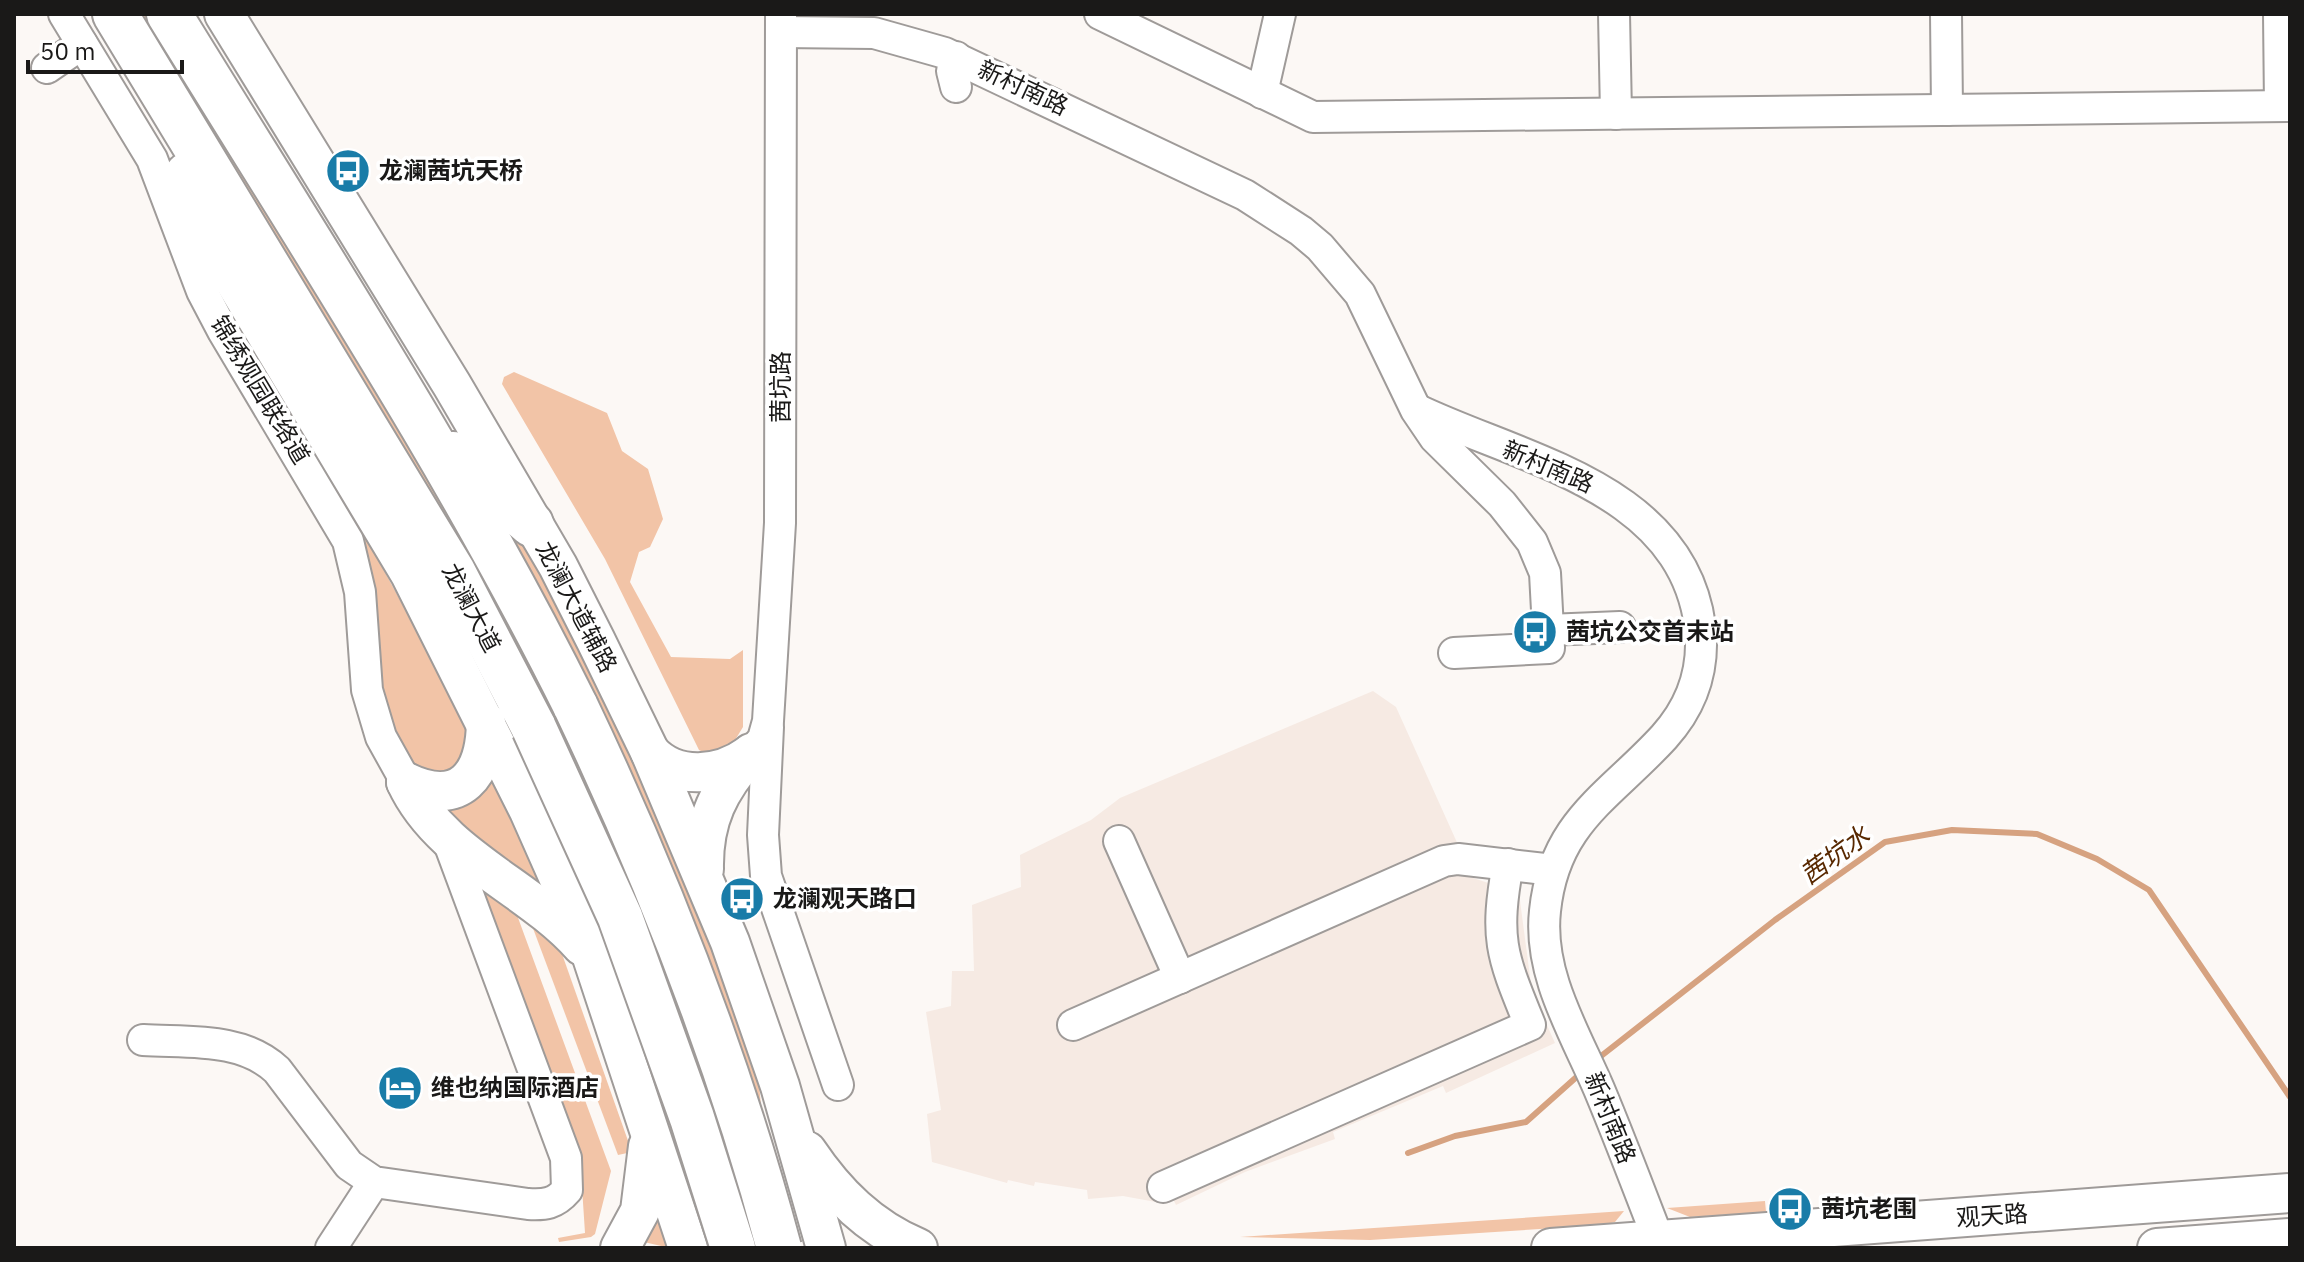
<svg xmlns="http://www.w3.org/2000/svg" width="2304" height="1262" viewBox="0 0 2304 1262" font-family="'IBM Plex Sans','Noto Sans SC',sans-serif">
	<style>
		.built { fill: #f6eae3 }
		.green { fill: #f2c4a7 }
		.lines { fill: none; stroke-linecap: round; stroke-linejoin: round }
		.stream { stroke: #d6a280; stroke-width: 6 }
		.minor-casing { stroke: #9f9b99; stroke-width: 34 }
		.major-casing { stroke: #9f9b99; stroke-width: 42 }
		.highway-casing { stroke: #9f9b99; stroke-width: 48 }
		.minor { stroke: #fff; stroke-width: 30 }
		.major { stroke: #fff; stroke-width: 38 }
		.highway { stroke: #fff; stroke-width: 44 }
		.highway-bridge-casing { stroke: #9f9b99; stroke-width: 48; stroke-linecap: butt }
		.highway-bridge { stroke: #fff; stroke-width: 44 }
		.labels { text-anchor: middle; stroke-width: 7; stroke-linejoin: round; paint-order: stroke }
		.street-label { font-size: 24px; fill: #1a1918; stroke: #fff }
		.poi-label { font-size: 24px; font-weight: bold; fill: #1a1918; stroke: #fff; text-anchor: start }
		.water-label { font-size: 26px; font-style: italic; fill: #582800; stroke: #fff }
	</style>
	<rect width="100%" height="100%" fill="#fcf8f5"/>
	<polygon class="built" points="1373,691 1396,707 1473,878 1519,893 1532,992 1555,1043 1446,1093 1443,1086 1333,1132 1335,1139 1245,1172 1176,1205 1172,1197 1156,1202 1123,1196 1088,1199 1087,1190 1035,1182 1034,1186 1008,1180 1007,1183 932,1162 927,1114 941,1110 926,1012 951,1006 952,971 974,971 972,905 1021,887 1020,855 1091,820 1120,798"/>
	<g class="green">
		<polygon points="134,14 149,14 396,420 561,714 549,721"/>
		<polygon points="514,372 607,413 622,451 648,469 663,519 650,547 639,552 630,582 671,657 730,659 743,650 743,727 732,745 714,758 699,750 605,559 502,384 504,377"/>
		<path d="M 488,494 L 519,530 L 656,789 L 759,1084 L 762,1117 C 693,900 602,692 488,494 Z"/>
		<polygon points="348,515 357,521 472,732 463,771 417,775 384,713"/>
		<polygon points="487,762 543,886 541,887 457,831 444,803"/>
		<polygon points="482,882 517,915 611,1171 595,1234 591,1237 559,1242 558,1238 585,1233 581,1172 476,885"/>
		<polygon points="525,907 561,951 632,1152 618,1155"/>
		<polygon points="650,1190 670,1248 635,1240"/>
		<polygon points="1765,1201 1766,1212 1690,1217 1667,1208"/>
		<polygon points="1624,1211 1615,1222 1603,1225 1370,1240 1240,1237"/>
	</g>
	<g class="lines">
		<g class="stream">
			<polyline points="1596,1060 1775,920 1885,842 1952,830 2037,834 2097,859 2149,890 2290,1097"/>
			<polyline points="1408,1153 1455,1136 1526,1122 1581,1073"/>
		</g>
		<g class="minor-casing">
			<g id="minor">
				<polyline points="64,14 152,159 202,291 223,331 348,541 360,592 367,690 381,737 406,782"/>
				<polyline points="1100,14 1313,117 2290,106"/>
				<polyline points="1614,14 1616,114"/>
				<polyline points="1946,14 1947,110"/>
				<polyline points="2279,14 2280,106"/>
				<polyline points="781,32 874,33 945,53 1245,195 1301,231 1320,247 1360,294 1416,410 1435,438 1502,504 1532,542 1545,573 1549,648 1454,653"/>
				<polyline points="956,57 952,71 956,87"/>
				<polyline points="47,68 82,44"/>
				<polyline points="1262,93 1280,14"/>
				<path d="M 1418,410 C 1523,460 1682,488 1700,626 C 1705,669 1693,705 1664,737 C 1609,797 1554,822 1545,911 C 1538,974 1575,1033 1599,1089 C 1620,1139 1639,1190 1659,1241"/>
				<polyline points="1548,630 1620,627"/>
				<polyline points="768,727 763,835 766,876 838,1085"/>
				<polyline points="751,753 763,739 768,721 780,523 781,14"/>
				<polyline points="1119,841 1180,978"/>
				<polyline points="1073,1025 1444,861 1458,859 1553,870"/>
				<path d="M 143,1040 C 189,1043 242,1037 277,1070 L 349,1165 L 374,1182 L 528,1204 C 545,1205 555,1204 567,1190 L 566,1158 L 446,835"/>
				<path d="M 1163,1187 L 1530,1025 C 1502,956 1494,940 1508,864"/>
				<polyline points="331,1248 374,1182"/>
			</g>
		</g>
		<g class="major-casing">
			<g id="major">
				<polyline points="224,14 452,385 558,566 596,641 650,752 730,942 780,1086 826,1248"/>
				<polyline points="229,272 410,574 529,811 587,942 688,1248"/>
				<path d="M 650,752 C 676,781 720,776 749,755"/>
				<path d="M 406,782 C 440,856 530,887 582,946"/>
				<path d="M 406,782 C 461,808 485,775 486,722"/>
				<path d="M 704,869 C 703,820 719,789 751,753"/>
				<path d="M 807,1151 C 836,1194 870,1228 918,1248"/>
				<polyline points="620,1248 640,1211 648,1146"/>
				<polyline points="1551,1248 2290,1193"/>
				<polyline points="2157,1248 2290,1238"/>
			</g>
		</g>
		<g class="highway-casing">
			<g id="highway">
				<polyline points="115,14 453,572 534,728"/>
				<path d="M 169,14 C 309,242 457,467 576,707"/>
				<polyline points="187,175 229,272"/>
				<polyline points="453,454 531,524"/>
			</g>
		</g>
		<use href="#minor" class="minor"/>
		<use href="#major" class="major"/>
		<use href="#highway" class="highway"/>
		<g class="highway-bridge-casing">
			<g id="highway-bridge">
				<path d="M 576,707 C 659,881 729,1061 779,1248"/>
				<polyline points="534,728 620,917 692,1118 733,1248"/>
			</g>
		</g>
		<use href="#highway-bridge" class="highway-bridge"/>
	</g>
	<defs>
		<g id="bus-disc" transform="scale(2.3)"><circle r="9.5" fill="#197ca8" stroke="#fff"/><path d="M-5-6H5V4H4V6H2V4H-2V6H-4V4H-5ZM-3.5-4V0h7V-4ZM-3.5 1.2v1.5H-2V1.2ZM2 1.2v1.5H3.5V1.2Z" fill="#fff"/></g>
		<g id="hotel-disc" transform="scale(2.3)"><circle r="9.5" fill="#197ca8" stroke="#fff"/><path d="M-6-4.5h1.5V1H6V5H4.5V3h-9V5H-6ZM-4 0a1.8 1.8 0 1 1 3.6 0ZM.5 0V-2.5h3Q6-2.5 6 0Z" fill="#fff"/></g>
	</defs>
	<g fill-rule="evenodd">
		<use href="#bus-disc" x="348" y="171"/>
		<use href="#bus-disc" x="1535" y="632"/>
		<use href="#bus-disc" x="742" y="899"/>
		<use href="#hotel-disc" x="400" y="1088"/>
		<use href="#bus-disc" x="1790" y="1209"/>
	</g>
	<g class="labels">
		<g class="street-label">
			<text transform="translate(1023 88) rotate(25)" y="8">新村南路</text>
			<text transform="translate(781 387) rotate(-90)" y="8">茜坑路</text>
			<text transform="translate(260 390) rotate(59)" y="8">锦绣观园联络道</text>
			<text transform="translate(1548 467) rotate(23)" y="8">新村南路</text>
			<text transform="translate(576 607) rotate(62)" y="8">龙澜大道辅路</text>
			<text transform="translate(471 608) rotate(62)" y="8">龙澜大道</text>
			<text transform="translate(1610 1118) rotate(68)" y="8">新村南路</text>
			<text transform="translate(1992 1216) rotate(-4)" y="8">观天路</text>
		</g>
		<g class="poi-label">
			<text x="379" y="179">龙澜茜坑天桥</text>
			<text x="1566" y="640">茜坑公交首末站</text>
			<text x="773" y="907">龙澜观天路口</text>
			<text x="431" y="1096">维也纳国际酒店</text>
			<text x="1821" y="1217">茜坑老围</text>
		</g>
		<g class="water-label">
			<text transform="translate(1835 855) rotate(-36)" y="9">茜坑水</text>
		</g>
	</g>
	<rect width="2304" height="1262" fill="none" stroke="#1a1918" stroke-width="32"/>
	<path d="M28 60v12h154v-12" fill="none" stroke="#1a1918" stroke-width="4"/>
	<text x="40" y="60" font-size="24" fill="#1a1918" stroke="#ffffff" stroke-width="6" paint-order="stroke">50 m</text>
</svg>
